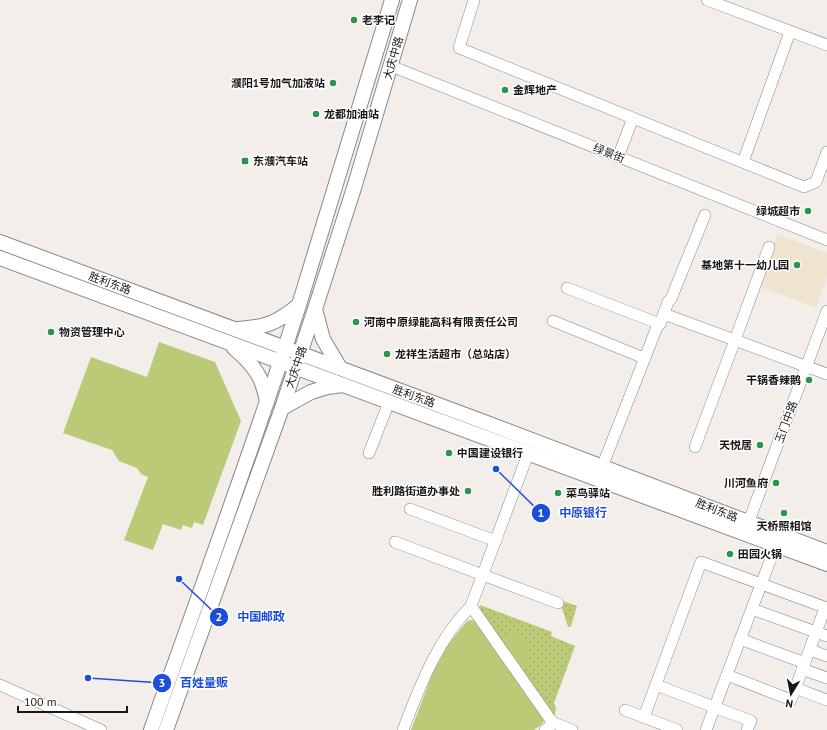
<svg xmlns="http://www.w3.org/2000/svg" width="827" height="730" viewBox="0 0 827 730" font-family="'PT Sans','Noto Sans SC',sans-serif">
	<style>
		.education { fill: #efe4cf }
		.grass { fill: url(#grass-dots) }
		.park { fill: #bbca77 }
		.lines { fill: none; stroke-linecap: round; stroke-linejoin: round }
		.minor-casing { stroke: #8c8884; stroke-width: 12 }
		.major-casing { stroke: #8c8884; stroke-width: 16 }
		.minor { stroke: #fff; stroke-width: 11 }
		.major { stroke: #fff; stroke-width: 14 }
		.poi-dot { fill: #29954e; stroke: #fff; stroke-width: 1.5 }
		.labels { text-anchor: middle; stroke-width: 3; stroke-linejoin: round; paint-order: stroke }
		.poi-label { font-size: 11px; font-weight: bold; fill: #191716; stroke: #fff; text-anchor: start }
		.street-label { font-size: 11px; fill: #191716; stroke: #fff }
		.leader { fill: none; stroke: #1d4ed8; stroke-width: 1.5 }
		.callout-dot { fill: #1d4ed8; stroke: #fff; stroke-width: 1.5 }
		.mark-label { font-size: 12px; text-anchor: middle; font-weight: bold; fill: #fff }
		.callout-label { font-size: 12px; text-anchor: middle; font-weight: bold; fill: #1d4ed8; stroke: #fff; stroke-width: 3; stroke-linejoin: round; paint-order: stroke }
	</style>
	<defs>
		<pattern id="grass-dots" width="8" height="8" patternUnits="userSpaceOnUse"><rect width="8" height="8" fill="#bbca77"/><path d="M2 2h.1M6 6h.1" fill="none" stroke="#a0ad66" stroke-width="1.8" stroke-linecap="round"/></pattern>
	</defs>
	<rect width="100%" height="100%" fill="#f3eeea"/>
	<polygon class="education" points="777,234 827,253 827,277 816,308 759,286"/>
	<g class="grass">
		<polygon points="563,601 577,606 571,626 568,627 560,602"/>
		<polygon points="480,605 552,632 551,636 575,646 554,703 556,709 554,717 478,610"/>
	</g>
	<g class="park">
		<polygon points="159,342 215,362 241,421 203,525 194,522 192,528 183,525 181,530 163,524 153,550 124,540 148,477 141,474 137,468 119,461 112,450 63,433 91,357 147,377"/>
		<path d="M 472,620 L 476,621 L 544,717 C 545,724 539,726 534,730 L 411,730 L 432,675 L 447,646 L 467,621 Z"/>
		<path d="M 513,634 C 529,639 531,651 527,665 L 521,670 L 498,640 L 506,635 Z"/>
	</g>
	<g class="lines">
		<g class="minor-casing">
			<g id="minor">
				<polyline points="474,0 459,48 804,187 816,182 827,152"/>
				<polyline points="707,0 827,45"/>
				<polyline points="391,66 827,240"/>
				<polyline points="618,157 633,118"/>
				<polyline points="743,162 790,32"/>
				<polyline points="567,288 660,324"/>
				<polyline points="664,314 827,374"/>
				<polyline points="553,321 644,358"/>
				<polyline points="695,447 735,340 769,247"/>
				<polyline points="369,453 389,402"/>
				<polyline points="602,467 657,327 660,324 668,302 671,299 705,215"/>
				<polyline points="410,509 496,541"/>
				<polyline points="746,529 827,311"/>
				<polyline points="395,542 558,603"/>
				<polyline points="471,606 550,719 554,723 572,730"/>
				<polyline points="752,609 827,636"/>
				<polyline points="740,639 805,663"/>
				<polyline points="810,650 827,656"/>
				<polyline points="802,669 827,678"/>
				<polyline points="727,675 791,700 825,608"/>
				<polyline points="0,685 101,730"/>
				<polyline points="656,685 751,721 747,730"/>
				<polyline points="795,688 827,700"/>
				<polyline points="625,710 677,730"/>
				<polyline points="644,717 701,562 827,608"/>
				<path d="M 403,730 C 420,686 437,640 471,606 L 528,454"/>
				<polyline points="545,730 554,723"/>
				<polyline points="706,730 776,545"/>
			</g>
		</g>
		<g class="major-casing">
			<g id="major">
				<polyline points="0,242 479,420 827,552"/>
				<path d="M 0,258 C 275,361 551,462 827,564"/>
				<polyline points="315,309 323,339 340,368"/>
				<path d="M 238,329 C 267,327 277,323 299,305"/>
				<path d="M 234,348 C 246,358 257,369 262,383 C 264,389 266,396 267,402"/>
				<polyline points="282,408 311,392 327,387 343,385"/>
				<path d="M 151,730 C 201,589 253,448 299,305 L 392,0"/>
				<polyline points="166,730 282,408 315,309 354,188 410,0"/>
			</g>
		</g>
		<use href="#minor" class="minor"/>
		<use href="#major" class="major"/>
	</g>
	<g class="poi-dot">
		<circle cx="354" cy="20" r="4"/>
		<circle cx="333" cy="83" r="4"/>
		<circle cx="505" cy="90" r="4"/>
		<circle cx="316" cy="114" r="4"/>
		<rect x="241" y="157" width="8" height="8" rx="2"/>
		<circle cx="808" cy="211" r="4"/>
		<circle cx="797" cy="265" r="4"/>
		<circle cx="356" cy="322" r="4"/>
		<circle cx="51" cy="332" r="4"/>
		<circle cx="387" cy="354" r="4"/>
		<circle cx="809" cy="380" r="4"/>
		<circle cx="760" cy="445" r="4"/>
		<circle cx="449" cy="453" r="4"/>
		<circle cx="776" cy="483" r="4"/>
		<circle cx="468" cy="491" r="4"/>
		<circle cx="558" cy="493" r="4"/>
		<circle cx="784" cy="513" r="4"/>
		<circle cx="730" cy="554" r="4"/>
	</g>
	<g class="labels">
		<g class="poi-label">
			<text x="362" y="24">老李记</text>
			<text x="325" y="87" text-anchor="end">濮阳1号加气加液站</text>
			<text x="513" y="94">金辉地产</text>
			<text x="324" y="118">龙都加油站</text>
			<text x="253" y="165">东濮汽车站</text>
			<text x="800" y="215" text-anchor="end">绿城超市</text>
			<text x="789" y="269" text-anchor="end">基地第十一幼儿园</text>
			<text x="364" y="326">河南中原绿能高科有限责任公司</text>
			<text x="59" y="336">物资管理中心</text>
			<text x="395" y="358">龙祥生活超市（总站店）</text>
			<text x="801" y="384" text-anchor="end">干锅香辣鹅</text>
			<text x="752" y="449" text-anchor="end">天悦居</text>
			<text x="457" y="457">中国建设银行</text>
			<text x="768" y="487" text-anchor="end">川河鱼府</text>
			<text x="460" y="495" text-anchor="end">胜利路街道办事处</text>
			<text x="566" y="497">菜鸟驿站</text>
			<text x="784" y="530" text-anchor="middle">天桥照相馆</text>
			<text x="738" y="558">田园火锅</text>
		</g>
		<g class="street-label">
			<text transform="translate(393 58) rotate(-74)" y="4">大庆中路</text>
			<text transform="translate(609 153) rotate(22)" y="4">绿景街</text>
			<text transform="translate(110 283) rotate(20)" y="4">胜利东路</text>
			<text transform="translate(296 367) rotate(-71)" y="4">大庆中路</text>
			<text transform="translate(414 396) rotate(20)" y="4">胜利东路</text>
			<text transform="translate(786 422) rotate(-70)" y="4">玉门中路</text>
			<text transform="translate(717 510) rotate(21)" y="4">胜利东路</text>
		</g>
	</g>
	<path class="leader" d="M496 469L541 513M179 579L219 617M88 678L162 683"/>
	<g class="callout-dot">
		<circle cx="496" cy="469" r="4"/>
		<circle cx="179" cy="579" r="4"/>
		<circle cx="88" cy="678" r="4"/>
		<circle cx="541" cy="513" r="10"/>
		<circle cx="219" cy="617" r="10"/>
		<circle cx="162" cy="683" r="10"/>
	</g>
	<g class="mark-label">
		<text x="541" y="517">1</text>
		<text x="219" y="621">2</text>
		<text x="162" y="687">3</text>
	</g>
	<g class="callout-label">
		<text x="583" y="517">中原银行</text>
		<text x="261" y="621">中国邮政</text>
		<text x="204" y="687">百姓量贩</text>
	</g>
	<g transform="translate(791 694) rotate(190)" stroke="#ffffff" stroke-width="3" paint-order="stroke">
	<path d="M0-3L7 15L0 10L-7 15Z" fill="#191716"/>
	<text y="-6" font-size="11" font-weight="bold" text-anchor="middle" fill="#191716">N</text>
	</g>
	<path d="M18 706v6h109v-6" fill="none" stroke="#191716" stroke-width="2"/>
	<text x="24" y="706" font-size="12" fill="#191716" stroke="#ffffff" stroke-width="3" paint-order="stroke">100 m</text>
</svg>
